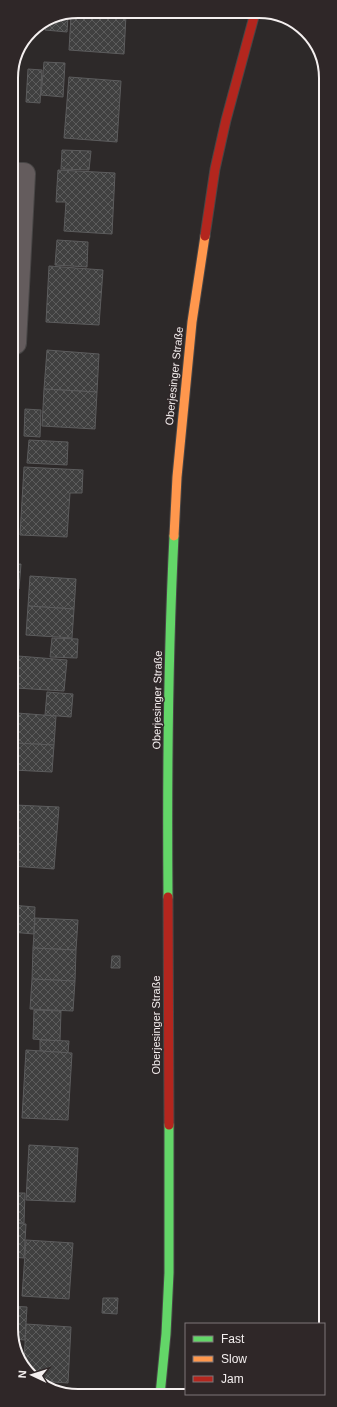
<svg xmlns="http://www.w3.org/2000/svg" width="337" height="1407" viewBox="0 0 337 1407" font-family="Helvetica,sans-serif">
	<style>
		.building { fill: url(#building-cross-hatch); stroke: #5c5c5d }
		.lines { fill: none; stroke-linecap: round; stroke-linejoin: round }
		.street-casing { stroke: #484646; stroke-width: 24 }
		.fast-casing { stroke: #484646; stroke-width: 11 }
		.slow-casing { stroke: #484646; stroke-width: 11 }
		.jam-casing { stroke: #484646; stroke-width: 11 }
		.street { stroke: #645c5d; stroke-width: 22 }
		.fast { stroke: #63d668; stroke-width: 9 }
		.slow { stroke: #ff974d; stroke-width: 9 }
		.jam { stroke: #b3261e; stroke-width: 9 }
		.labels { text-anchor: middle; stroke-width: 3; stroke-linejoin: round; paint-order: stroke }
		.street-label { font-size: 11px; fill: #f4efef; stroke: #2f2728 }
		.rim { fill: none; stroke: #f4efef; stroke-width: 2 }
	</style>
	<defs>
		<pattern id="building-cross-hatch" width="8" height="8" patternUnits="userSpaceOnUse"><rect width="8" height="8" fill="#404040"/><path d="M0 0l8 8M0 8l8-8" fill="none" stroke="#5c5c5c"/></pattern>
	</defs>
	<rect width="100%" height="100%" fill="#2d2929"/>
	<g class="building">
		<polygon points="126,15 124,54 69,50 71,16"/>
		<polygon points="53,16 68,16 67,32 45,30 45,21"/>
		<polygon points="19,57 17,89 11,89 11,74"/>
		<polygon points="44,62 65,63 63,97 41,95"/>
		<polygon points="28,69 42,70 40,103 26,102"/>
		<polygon points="69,77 121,81 117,142 64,138"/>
		<polygon points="62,150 91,151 89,170 61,169"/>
		<polygon points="58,170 115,173 112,234 64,231 66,202 56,202"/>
		<polygon points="57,240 88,242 87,267 55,265"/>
		<polygon points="49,266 103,270 99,325 46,322"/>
		<polygon points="47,350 99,354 97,392 44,389"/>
		<polygon points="44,389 97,392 95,429 42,426"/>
		<polygon points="25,409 41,410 40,437 24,436"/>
		<polygon points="29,440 68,442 67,465 27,463"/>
		<polygon points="24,467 83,470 82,493 70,493 67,537 20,535"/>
		<polygon points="11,564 21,564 19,589 11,588"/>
		<polygon points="30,576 76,579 74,609 28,606"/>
		<polygon points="28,606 74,609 72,638 26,635"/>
		<polygon points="52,638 78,639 77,658 50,657"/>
		<polygon points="18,656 67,660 64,691 16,688"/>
		<polygon points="47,692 73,694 71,717 45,715"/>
		<polygon points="17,713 56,716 54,745 15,743"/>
		<polygon points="15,743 54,745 52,772 13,770"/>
		<polygon points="15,805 59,807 54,869 11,866"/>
		<polygon points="11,905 35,907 34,934 11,932"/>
		<polygon points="35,918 78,920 76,950 33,948"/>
		<polygon points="33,948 76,950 75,981 32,979"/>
		<polygon points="112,956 120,956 120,968 111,968"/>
		<polygon points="32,979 75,981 73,1011 30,1009"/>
		<polygon points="34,1010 61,1011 60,1041 33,1039"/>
		<polygon points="40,1040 69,1041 68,1053 40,1051"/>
		<polygon points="26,1050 72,1053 68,1120 22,1118"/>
		<polygon points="29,1145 78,1148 75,1202 26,1200"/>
		<polygon points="12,1193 25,1193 24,1223 12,1222"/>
		<polygon points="12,1223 26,1224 24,1258 12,1257"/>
		<polygon points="26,1240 73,1243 69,1299 22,1296"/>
		<polygon points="103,1298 118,1298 117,1314 102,1313"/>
		<polygon points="12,1306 27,1307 25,1340 12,1339"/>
		<polygon points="26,1324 71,1327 68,1383 40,1381 31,1376 24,1363"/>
	</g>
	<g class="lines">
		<g class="street-casing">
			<polyline id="street" points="11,174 24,174 15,343 11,343"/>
		</g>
		<g class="fast-casing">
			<g id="fast">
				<path d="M 168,897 C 167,777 168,656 174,536"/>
				<polyline points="160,1395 166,1334 169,1273 169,1125"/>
			</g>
		</g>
		<g class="slow-casing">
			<polyline id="slow" points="174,536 177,477 192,322 205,236"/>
		</g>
		<g class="jam-casing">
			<g id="jam">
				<polyline points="205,236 215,169 226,120 255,13"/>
				<polyline points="168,897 169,1125"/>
			</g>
		</g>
		<use href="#street" class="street"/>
		<use href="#fast" class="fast"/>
		<use href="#slow" class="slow"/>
		<use href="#jam" class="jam"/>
	</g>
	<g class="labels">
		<g class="street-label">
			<text transform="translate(174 376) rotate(-84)" y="4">Oberjesinger Straße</text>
			<text transform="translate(157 700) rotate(-89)" y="4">Oberjesinger Straße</text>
			<text transform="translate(156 1025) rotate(-90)" y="4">Oberjesinger Straße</text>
		</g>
	</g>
	<path d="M0 0H337V1407H0ZM78 18H259A60 60 0 0 1 319 78V1329A60 60 0 0 1 259 1389H78A60 60 0 0 1 18 1329V78A60 60 0 0 1 78 18Z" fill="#2f2728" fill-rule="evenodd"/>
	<path class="rim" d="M78 18H259A60 60 0 0 1 319 78V1329A60 60 0 0 1 259 1389H78A60 60 0 0 1 18 1329V78A60 60 0 0 1 78 18Z"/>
	<rect x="185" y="1323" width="140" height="72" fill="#2f2728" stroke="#7e7778"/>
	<rect x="193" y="1336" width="20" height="6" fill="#63d668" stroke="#7e7778"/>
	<text x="221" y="1343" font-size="12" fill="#f4efef">Fast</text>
	<rect x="193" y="1356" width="20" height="6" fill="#ff974d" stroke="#7e7778"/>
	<text x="221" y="1363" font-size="12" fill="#f4efef">Slow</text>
	<rect x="193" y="1376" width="20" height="6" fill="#b3261e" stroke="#7e7778"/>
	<text x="221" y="1383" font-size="12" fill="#f4efef">Jam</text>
	<g transform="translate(32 1375) rotate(274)" stroke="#2f2728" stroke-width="3" paint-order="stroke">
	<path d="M0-3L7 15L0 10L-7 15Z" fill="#f4efef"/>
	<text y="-6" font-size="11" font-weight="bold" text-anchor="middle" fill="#f4efef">N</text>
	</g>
</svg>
